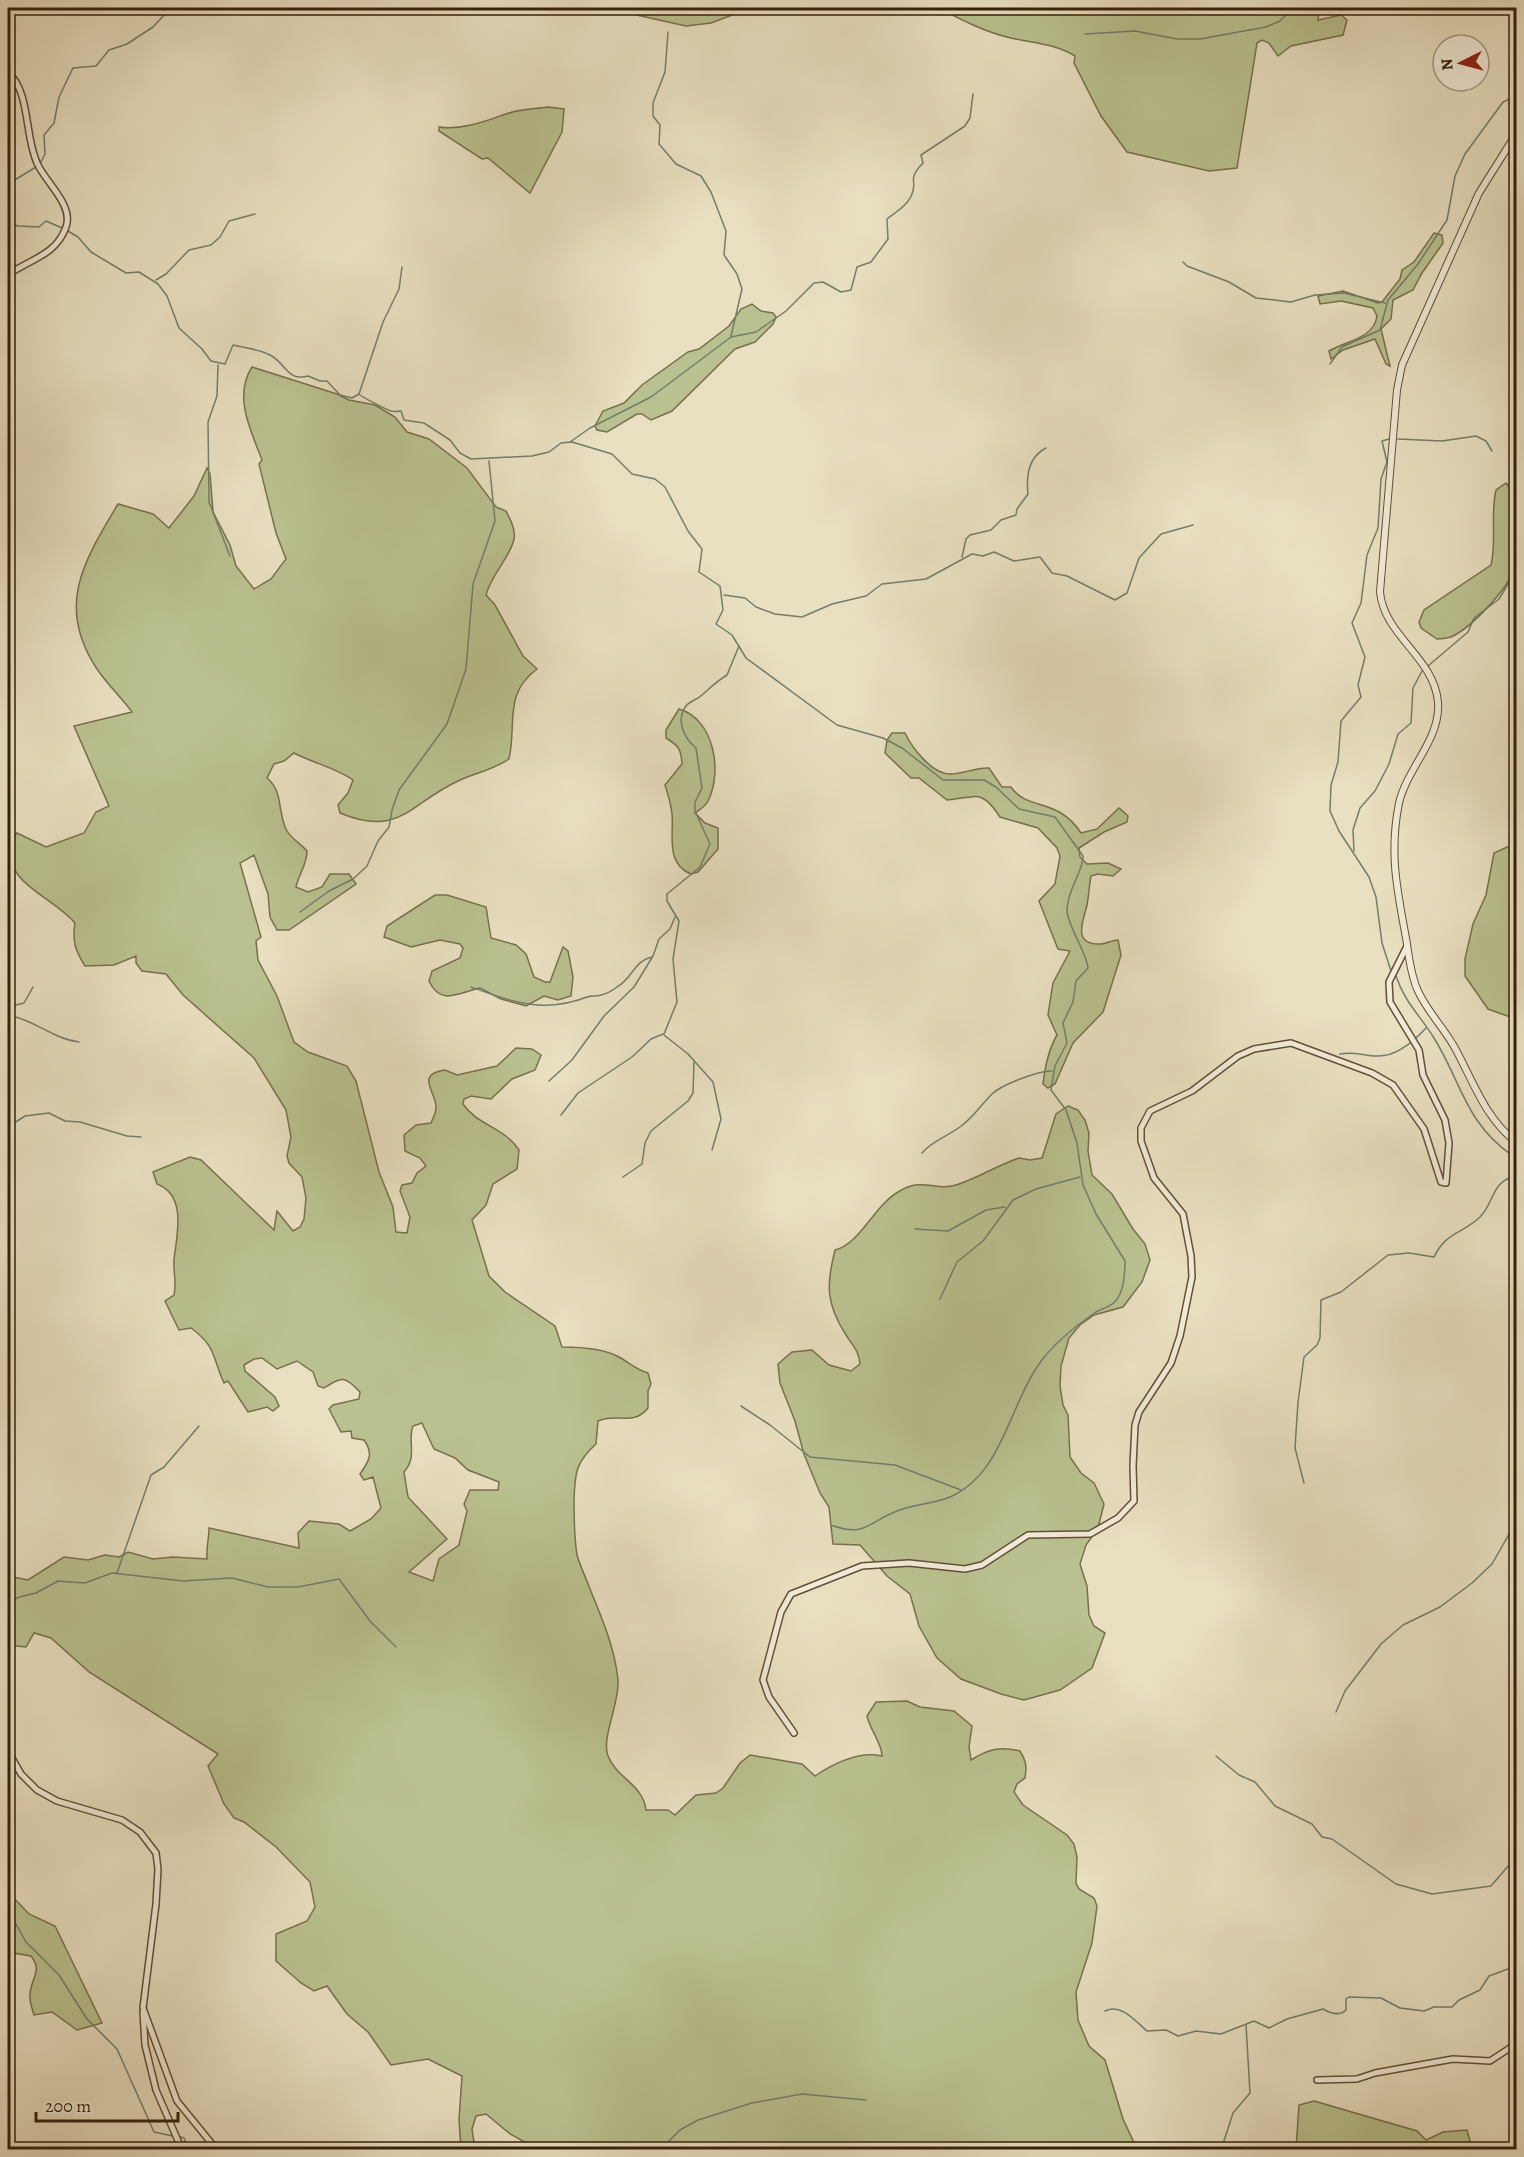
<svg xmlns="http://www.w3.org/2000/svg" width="1524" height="2157" viewBox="0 0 1524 2157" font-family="Alegreya,serif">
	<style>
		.green { fill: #bac190; stroke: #78704d; stroke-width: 1.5; fill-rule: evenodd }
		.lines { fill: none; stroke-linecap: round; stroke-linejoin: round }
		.stream { stroke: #717e6c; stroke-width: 1.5 }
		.minor-casing { stroke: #624f38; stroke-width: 8 }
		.tertiary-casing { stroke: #624f38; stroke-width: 8 }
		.minor { stroke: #f1ebd7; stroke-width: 5 }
		.tertiary { stroke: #f1ebd7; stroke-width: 6 }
	</style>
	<rect width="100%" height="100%" fill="#e9e0c1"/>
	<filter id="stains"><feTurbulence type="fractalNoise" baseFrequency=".00333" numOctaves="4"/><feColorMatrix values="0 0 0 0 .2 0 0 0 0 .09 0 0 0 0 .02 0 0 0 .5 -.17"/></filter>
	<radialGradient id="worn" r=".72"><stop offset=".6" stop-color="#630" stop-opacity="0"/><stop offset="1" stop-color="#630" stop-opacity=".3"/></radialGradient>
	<g class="green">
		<polygon points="605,8 751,8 711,23 686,26"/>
		<path d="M 938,8 L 1324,8 L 1319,11 L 1318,20 L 1341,15 L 1347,20 L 1343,35 L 1291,46 L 1278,56 L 1269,43 L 1262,40 L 1257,43 L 1237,168 L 1209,171 L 1127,152 L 1101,116 L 1074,63 L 1075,56 C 1055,43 1030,43 1007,37 C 983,31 960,19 938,8 Z"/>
		<path d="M 548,107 L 564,109 L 562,132 L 530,193 L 488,158 L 482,159 L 439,131 L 439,127 C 462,131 488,120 509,113 C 521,109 535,109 548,107 Z"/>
		<path d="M 1434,233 L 1442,235 L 1443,243 L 1422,273 L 1413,290 L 1393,300 L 1391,319 L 1381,329 L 1390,366 L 1386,364 L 1375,339 L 1343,350 L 1331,359 L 1329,351 C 1345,341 1374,339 1377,316 L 1373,308 L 1341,301 L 1320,304 L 1318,296 L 1343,291 L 1378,303 L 1382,302 L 1400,279 L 1402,270 L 1414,262 Z"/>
		<polygon points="752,304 761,311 773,313 776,317 773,324 755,342 735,349 672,411 651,420 642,414 637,414 607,432 597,430 595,426 603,411 624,403 642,385 688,352 699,349 729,326 741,309"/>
		<path d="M 252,367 L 337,394 L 349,400 L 375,405 L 395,417 L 407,432 L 429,439 L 467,468 L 496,507 L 506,511 C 510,519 516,530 514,539 C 511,556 491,575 486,595 L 495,605 L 523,656 L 537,669 C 503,694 517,724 509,759 C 493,770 475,773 458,781 C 410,803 400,838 340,813 L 338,805 L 348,793 L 353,780 C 336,768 313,763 294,753 L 284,761 L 274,764 L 267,778 C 284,792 277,813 287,831 C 291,838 301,844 307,851 C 307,865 299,873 296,887 L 308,892 L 322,887 L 330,874 L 349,874 L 356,884 L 289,930 L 277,930 L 270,917 L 268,894 L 254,855 L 240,863 L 261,937 L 256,941 L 258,960 L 277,996 L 294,1042 L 308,1052 L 347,1066 L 356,1081 L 379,1172 L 393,1207 L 396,1232 L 407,1233 L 410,1217 L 400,1191 L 402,1185 L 412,1183 L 417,1173 L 426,1166 L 420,1158 L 405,1151 L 404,1135 L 416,1125 L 431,1123 C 433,1118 436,1113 436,1108 C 437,1093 414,1074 445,1070 L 457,1075 L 497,1066 L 516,1048 L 532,1049 L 541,1055 L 535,1070 L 512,1079 L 491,1099 L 471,1096 L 464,1099 L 463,1104 C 477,1125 504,1127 519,1150 L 517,1169 L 493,1184 L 486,1205 L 472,1220 L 489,1276 L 505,1292 L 555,1326 L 562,1347 C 579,1347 603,1348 619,1357 C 630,1363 635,1369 648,1373 L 651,1384 L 648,1391 L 648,1408 C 633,1427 617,1412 598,1421 L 596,1444 C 575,1463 575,1474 574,1500 C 574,1519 574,1537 577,1555 C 580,1566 586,1578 590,1589 C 602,1618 615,1649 618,1680 C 620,1702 601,1738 608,1756 C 617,1779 643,1784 646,1810 L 668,1810 L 675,1815 L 696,1795 L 716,1793 L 723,1788 L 740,1763 L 750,1755 L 802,1764 L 815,1776 C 833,1764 859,1751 882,1756 C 882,1743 870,1730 867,1716 L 876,1702 L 907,1701 L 920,1707 L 954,1711 L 972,1726 L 969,1747 L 971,1760 C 988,1749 1000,1746 1020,1751 C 1026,1760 1027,1767 1025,1778 L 1017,1784 L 1014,1792 L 1023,1805 L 1067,1835 L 1074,1844 L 1077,1857 L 1076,1883 L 1079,1889 L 1094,1898 L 1097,1906 L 1092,1943 L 1076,1992 L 1078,2020 L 1089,2046 L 1105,2060 L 1123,2119 L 1137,2149 L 537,2149 L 510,2134 L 486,2114 L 476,2116 L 472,2129 L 475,2149 L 461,2149 L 459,2120 L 462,2076 L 428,2059 L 391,2065 L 368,2032 L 347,2014 L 327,1986 L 314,1991 L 301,1983 L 276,1961 L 276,1934 L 307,1921 L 315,1907 L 310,1882 L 276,1847 L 244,1822 L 234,1818 L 224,1804 L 208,1766 L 218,1754 L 89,1672 L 51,1638 L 34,1633 L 26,1647 L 8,1645 L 8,1576 L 28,1580 L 64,1557 L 88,1560 L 105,1555 L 119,1557 L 128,1552 L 153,1559 L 173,1557 L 207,1559 C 206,1548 209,1539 209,1528 L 299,1548 L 298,1533 L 309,1521 L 339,1524 L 350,1531 L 371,1519 L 381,1508 L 373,1477 L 364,1480 L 360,1474 C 369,1461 374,1454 364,1440 L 352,1438 L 351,1431 L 341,1432 L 329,1409 L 333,1405 L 359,1399 L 360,1392 C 344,1375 342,1377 324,1388 L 318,1386 L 313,1372 L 297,1361 L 277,1369 L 262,1358 L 254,1359 L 244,1365 L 245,1371 L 275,1397 L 279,1406 L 273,1411 L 267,1407 L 248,1412 L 228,1381 L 224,1383 C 212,1357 217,1347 191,1328 L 179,1330 L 165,1301 L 174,1295 C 177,1283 173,1271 174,1259 C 177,1235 187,1195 157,1184 L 153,1172 L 190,1157 L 201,1160 L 274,1230 L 277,1211 L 293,1231 L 300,1227 L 304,1219 L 306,1198 L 302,1177 L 289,1163 L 287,1156 L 291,1137 L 286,1110 L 254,1058 L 183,995 L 166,974 L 142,971 L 136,963 L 136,956 L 114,965 L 85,966 C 75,950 72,941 75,923 C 51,895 7,886 8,844 L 17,833 L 46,847 L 84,833 L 96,812 L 109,806 L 74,726 L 132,712 C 121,697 107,684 97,669 C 55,606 84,561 118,504 L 153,514 L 169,528 L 194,496 L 207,468 L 210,474 L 213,512 L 230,545 L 236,566 L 254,589 L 271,579 L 286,559 L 276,533 L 259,464 L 262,460 C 251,431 233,396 252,367 ZM 422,1423 L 434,1449 L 455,1458 L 468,1470 L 499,1482 L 498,1490 L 470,1490 L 464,1504 L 467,1511 L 459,1545 L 439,1559 L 433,1581 L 409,1572 L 447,1539 L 408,1497 L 404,1472 C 418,1457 407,1441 413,1426 Z"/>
		<path d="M 1506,483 C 1517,496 1516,511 1516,527 C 1516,540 1518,557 1514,569 C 1508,589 1471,628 1451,637 C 1447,638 1442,639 1437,639 L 1421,628 L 1419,622 L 1424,610 L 1491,565 C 1497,540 1490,515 1496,490 Z"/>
		<path d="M 679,709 C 714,719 723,771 708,801 C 705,807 700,809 695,813 L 705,823 L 718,828 L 718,849 L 698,872 L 691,874 C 665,864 674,834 672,814 C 671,804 668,794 665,785 L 682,764 C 681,749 679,746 666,738 L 666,730 Z"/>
		<path d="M 892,733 L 905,733 C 912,748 932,774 950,774 C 964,774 976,767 989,768 L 1002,787 L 1011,787 C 1023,805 1044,802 1061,813 C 1069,818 1076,825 1081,833 L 1097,829 L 1119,808 L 1128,816 L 1127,822 L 1104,832 L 1079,848 L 1080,857 L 1087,864 L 1108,863 L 1121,869 L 1113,876 L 1098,874 L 1091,876 C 1089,886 1089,895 1087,905 C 1084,919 1071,945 1100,944 C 1106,944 1112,940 1118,940 L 1121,955 L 1103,1012 L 1073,1043 L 1055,1084 L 1048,1088 L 1043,1084 C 1045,1067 1048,1050 1057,1035 L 1048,1015 L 1053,983 L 1070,951 L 1058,949 L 1039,901 L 1055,884 L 1060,856 L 1057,848 L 1038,828 L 1000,817 C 982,789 977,797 947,800 L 919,778 L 911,778 L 885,753 L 887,740 Z"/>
		<polygon points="1516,843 1516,1019 1488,1009 1465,976 1465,959 1473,924 1486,895 1494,853"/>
		<path d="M 435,895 L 447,895 L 486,907 L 491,938 L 516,945 L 526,954 L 534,977 L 545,982 L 550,982 L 563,947 L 568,951 L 573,977 L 571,996 L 558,1000 L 544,996 L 526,1006 L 501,999 L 480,988 C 460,992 441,1007 429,981 L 432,971 L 460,958 L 463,948 L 460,944 L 440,940 L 411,947 L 384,937 L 387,926 Z"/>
		<path d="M 1068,1106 L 1078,1110 L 1085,1120 L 1089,1133 L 1088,1151 L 1092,1175 L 1112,1194 L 1133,1229 L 1145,1244 L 1150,1260 L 1142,1282 L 1123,1307 L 1094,1315 L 1080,1325 L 1069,1338 L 1061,1366 L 1060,1386 L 1063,1405 L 1068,1415 L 1070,1457 L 1081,1473 L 1094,1483 L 1104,1504 L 1098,1528 L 1086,1545 L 1080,1564 L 1087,1586 L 1089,1615 L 1094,1626 L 1105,1633 L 1092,1668 L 1060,1690 L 1024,1700 L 1001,1694 L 961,1679 L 937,1658 L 919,1626 L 910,1594 L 887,1576 L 860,1545 L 833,1544 L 829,1507 L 820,1493 L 804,1454 L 795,1421 L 780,1383 L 778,1364 L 792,1352 L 812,1350 L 829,1365 L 851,1371 L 860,1364 C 859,1351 853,1346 846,1335 C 826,1304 826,1285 835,1250 C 860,1244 873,1207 898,1192 C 923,1176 936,1192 956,1185 C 978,1178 998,1165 1019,1158 L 1030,1160 L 1042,1158 L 1056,1114 Z"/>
		<path d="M 8,1892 L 29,1914 L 55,1926 L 102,2023 L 77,2030 L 52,2012 L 34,2015 C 32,2008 29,2001 30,1994 C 31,1978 43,1971 31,1956 L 8,1952 Z"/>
		<polygon points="1314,2101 1417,2131 1426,2140 1443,2132 1467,2130 1472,2149 1296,2149 1299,2105"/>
	</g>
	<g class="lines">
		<g class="stream">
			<polyline points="233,8 235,8"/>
			<polyline points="668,32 665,72 653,103 653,116 660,125 659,144 676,164 701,176 711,192 726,231 724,255 737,274 742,289 731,336"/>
			<polyline points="1085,34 1135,31 1177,39 1200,39 1266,27 1280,21 1293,8"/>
			<polyline points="8,99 13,96 15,90"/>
			<polyline points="40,164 45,154 44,135 54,123 59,97 73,68 96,66 109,50 127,44 153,27 166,13 184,8"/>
			<polyline points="8,184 36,167"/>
			<polyline points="8,221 11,247 8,257"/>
			<polyline points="8,223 18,226 39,227 46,221 62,228"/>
			<path d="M 68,231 L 78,237 L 91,252 L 126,273 L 139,272 L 158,284 L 167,296 L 179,328 L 202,349 L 211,361 L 225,364 L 233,345 C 244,347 261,350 270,355 C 286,363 287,382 308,376 L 320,381 L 327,381 L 340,395 L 352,398 L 359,394 L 383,322 L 399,289 L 402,267"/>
			<polyline points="1183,262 1187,266 1229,282 1256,298 1291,302 1315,295 1344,293 1385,303"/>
			<polyline points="156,280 166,274 189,250 211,245 220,237 229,221 255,214"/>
			<polyline points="1330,364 1342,347 1380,330 1388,300 1418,264 1447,220 1455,176 1465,154 1503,102 1516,96"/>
			<polyline points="218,365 217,396 208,422 209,502 230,556"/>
			<path d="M 359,394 C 360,396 387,410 391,411 C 394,412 398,411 401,411 L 404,420 L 424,423 L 450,440 L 460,453 L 471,459 L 532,456 L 549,452 L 561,443 L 572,442 L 612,454 L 632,474 L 655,479 L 665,487 L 688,531 L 702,549 L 699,572 L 720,586 L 723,610 L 716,624 L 732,635 L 746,658 L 837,725 L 883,738 L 902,748 L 943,780 L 984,780 L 996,787 L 1019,809 L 1055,817 L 1083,856 C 1084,870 1067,890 1067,910 C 1067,925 1087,953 1088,968 L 1076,981 L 1073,1002 L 1063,1023 L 1067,1043 L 1055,1066 L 1051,1090 L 1066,1110 L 1077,1143 L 1083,1185 L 1096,1214 L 1125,1261 C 1125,1271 1124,1287 1119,1296 C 1114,1307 1101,1308 1093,1314 C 1076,1326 1055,1343 1042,1360 C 1009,1403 1004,1473 950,1497 C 934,1504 914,1504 897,1511 C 868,1522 865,1538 831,1525"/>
			<polyline points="1389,439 1382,441 1387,462 1381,479 1378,528 1367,555 1361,603 1352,623 1365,657 1358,685 1361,697 1341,721 1338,762 1331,785 1330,811 1339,831 1369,877 1376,897 1382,943 1391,971"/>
			<polyline points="1398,439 1442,441 1476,436 1486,441 1492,451"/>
			<path d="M 570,442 L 590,428 L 651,397 L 731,337 L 756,332 L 786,311 L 814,283 L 823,282 L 841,292 L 851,290 L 857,267 L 871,262 L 888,239 L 887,219 C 896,212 908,205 912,194 C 918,179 906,181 923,163 L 921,155 L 965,126 L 970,118 L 973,94"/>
			<path d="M 962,557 L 966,539 L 970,535 L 991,530 L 1001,520 L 1016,515 L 1017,509 L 1028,494 C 1026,476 1028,457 1046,448"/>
			<polyline points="724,595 745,598 756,607 775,614 802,617 832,604 866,596 882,584 926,579 972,554 983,556 994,552 1014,561 1040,557 1052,573 1067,576 1115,600 1127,593 1139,558 1161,534 1193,525"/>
			<polyline points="1428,666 1468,632 1474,618 1499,599 1516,571"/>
			<polyline points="1354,851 1353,830 1360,808 1375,791 1389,764 1398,734 1411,723 1413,688 1422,671"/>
			<polyline points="300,912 329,891 353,879 367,866 378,841 389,827 392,810 399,790 447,724 466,669 473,584 495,521 489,461"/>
			<path d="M 1396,976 C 1405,1003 1420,1015 1434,1038 C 1462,1083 1465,1123 1513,1156 L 1516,1177"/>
			<path d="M 471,987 C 513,1002 543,1014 587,997 C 592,995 596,997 601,995 C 606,994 613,990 617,987 C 632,979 634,961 652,957"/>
			<polyline points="8,1007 24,1003 33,987"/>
			<path d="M 8,1015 C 33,1019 53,1039 79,1042"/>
			<path d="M 664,1034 L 677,1002 L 673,959 L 679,921 L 667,901 L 667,894 L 700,867 L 710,844 L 695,811 L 695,802 L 702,788 L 696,748 C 685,739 675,721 686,706 C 690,701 697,700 702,695 C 711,687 717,681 727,675 L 739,646"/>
			<polyline points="664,1035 688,1054 713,1082 721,1119 712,1150"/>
			<path d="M 1340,1054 C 1354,1051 1364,1056 1377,1056 C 1396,1057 1414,1041 1426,1028"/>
			<polyline points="549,1081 572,1060 604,1016 634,987 653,956 659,939 670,929 675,917"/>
			<polyline points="561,1115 578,1093 632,1057 651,1039 663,1034"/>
			<polyline points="8,1127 25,1116 49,1113 65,1121 80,1122 127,1136 141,1137"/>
			<path d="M 922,1153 C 932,1141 946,1137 960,1127 C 974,1117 980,1106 992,1094 C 1001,1085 1040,1070 1052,1071"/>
			<polyline points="623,1177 642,1164 645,1143 651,1131 688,1101 693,1093 694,1062"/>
			<polyline points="915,1229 948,1231 986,1210 1005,1207"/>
			<polyline points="940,1299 957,1262 983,1241 1013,1200 1036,1189 1080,1177"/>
			<polyline points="741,1406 770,1425 810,1457 895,1465 961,1490"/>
			<path d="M 1304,1483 L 1295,1448 L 1298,1402 L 1304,1357 L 1317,1345 L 1320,1338 L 1321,1300 L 1341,1292 L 1388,1255 L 1409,1253 L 1434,1257 C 1446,1232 1462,1234 1480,1217 C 1495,1202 1491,1181 1516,1176"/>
			<polyline points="117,1573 151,1475 164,1467 199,1426"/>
			<polyline points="8,1603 19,1597 36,1593 58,1581 85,1583 112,1573 183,1581 232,1578 268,1587 298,1587 339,1579 370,1621 396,1647"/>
			<polyline points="1336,1712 1345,1691 1381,1644 1403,1625 1440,1607 1472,1583 1492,1564 1516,1522"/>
			<polyline points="1216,1756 1239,1775 1255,1782 1275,1806 1312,1824 1322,1837 1332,1839 1396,1884 1432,1894 1491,1886 1516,1857"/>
			<polyline points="8,1910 26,1942 59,1975 87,2019 117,2049 154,2132 173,2136"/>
			<path d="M 1105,2011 C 1122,2003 1136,2022 1147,2031 L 1166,2030 L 1178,2036 L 1196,2031 L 1221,2034 L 1254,2021 L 1269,2028 L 1287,2019 L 1323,2009 C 1330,2013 1339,2017 1346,2010 L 1346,1999 L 1349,1997 L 1381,1998 L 1400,2008 L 1424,2011 L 1434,2007 L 1452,2007 L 1459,2000 L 1480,1990 L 1489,1976 L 1508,1969 L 1516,1961"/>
			<polyline points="178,2136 184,2138 189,2150"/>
			<polyline points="188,2146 195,2150"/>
			<polyline points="660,2150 680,2130 698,2120 752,2103 802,2094 866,2100"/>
			<polyline points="1221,2150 1233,2113 1250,2093 1246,2025"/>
		</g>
		<g class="minor-casing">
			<g id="minor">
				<path d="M 8,72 C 31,94 24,134 37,163 C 45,182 74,205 66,227 C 56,256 29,259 8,275"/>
				<polyline points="794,1733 769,1697 763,1680 781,1612 791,1594 862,1566 909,1563 965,1569 982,1565 1028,1535 1090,1534 1118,1518 1134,1501 1133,1466 1135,1425 1139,1412 1171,1363 1180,1336 1192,1277 1191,1256 1183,1214 1154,1178 1141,1141 1141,1128 1150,1111 1192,1091 1238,1056 1254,1049 1291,1043 1372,1073 1393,1085 1424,1129 1441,1182 1446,1183 1449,1143 1445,1120 1423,1075 1419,1050 1390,1002 1389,982 1407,946"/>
				<polyline points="8,1751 21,1774 37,1790 57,1801 122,1820 140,1832 156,1853 158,1869 156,1904 143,2008 177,2101 217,2150"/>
				<polyline points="143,2012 145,2045 156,2090 182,2150"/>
				<polyline points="1317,2080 1357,2079 1375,2073 1453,2059 1490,2061 1516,2044"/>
			</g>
		</g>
		<g class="tertiary-casing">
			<path id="tertiary" d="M 1516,134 L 1479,193 L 1402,365 L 1397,390 L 1380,592 C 1384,636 1434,657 1438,702 C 1441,739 1407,768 1399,803 C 1389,853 1397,889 1406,938 C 1409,955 1410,974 1418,991 C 1427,1011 1444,1028 1455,1048 C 1473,1081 1485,1118 1516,1142"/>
		</g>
		<use href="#minor" class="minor"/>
		<use href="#tertiary" class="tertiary"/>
	</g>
	<rect width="1524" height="2157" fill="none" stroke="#e9e0c1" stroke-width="30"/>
	<rect x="9" y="9" width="1506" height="2139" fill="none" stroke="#351f0a" stroke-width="3"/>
	<rect x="15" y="15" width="1494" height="2127" fill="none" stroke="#351f0a" stroke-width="1.5"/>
	<g transform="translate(1461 63) rotate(264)"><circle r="28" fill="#f1ebd7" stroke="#a69985" stroke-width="1.5"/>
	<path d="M0-4.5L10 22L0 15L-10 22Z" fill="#8f2418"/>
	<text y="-9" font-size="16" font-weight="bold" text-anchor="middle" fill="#351f0a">N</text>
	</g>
	<path d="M36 2112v9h142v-9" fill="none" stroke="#351f0a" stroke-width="3"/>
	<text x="45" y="2112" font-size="18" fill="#351f0a" stroke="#f1ebd7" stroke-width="4.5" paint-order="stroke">200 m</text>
	<rect width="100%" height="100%" filter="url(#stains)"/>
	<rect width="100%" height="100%" fill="url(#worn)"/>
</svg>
